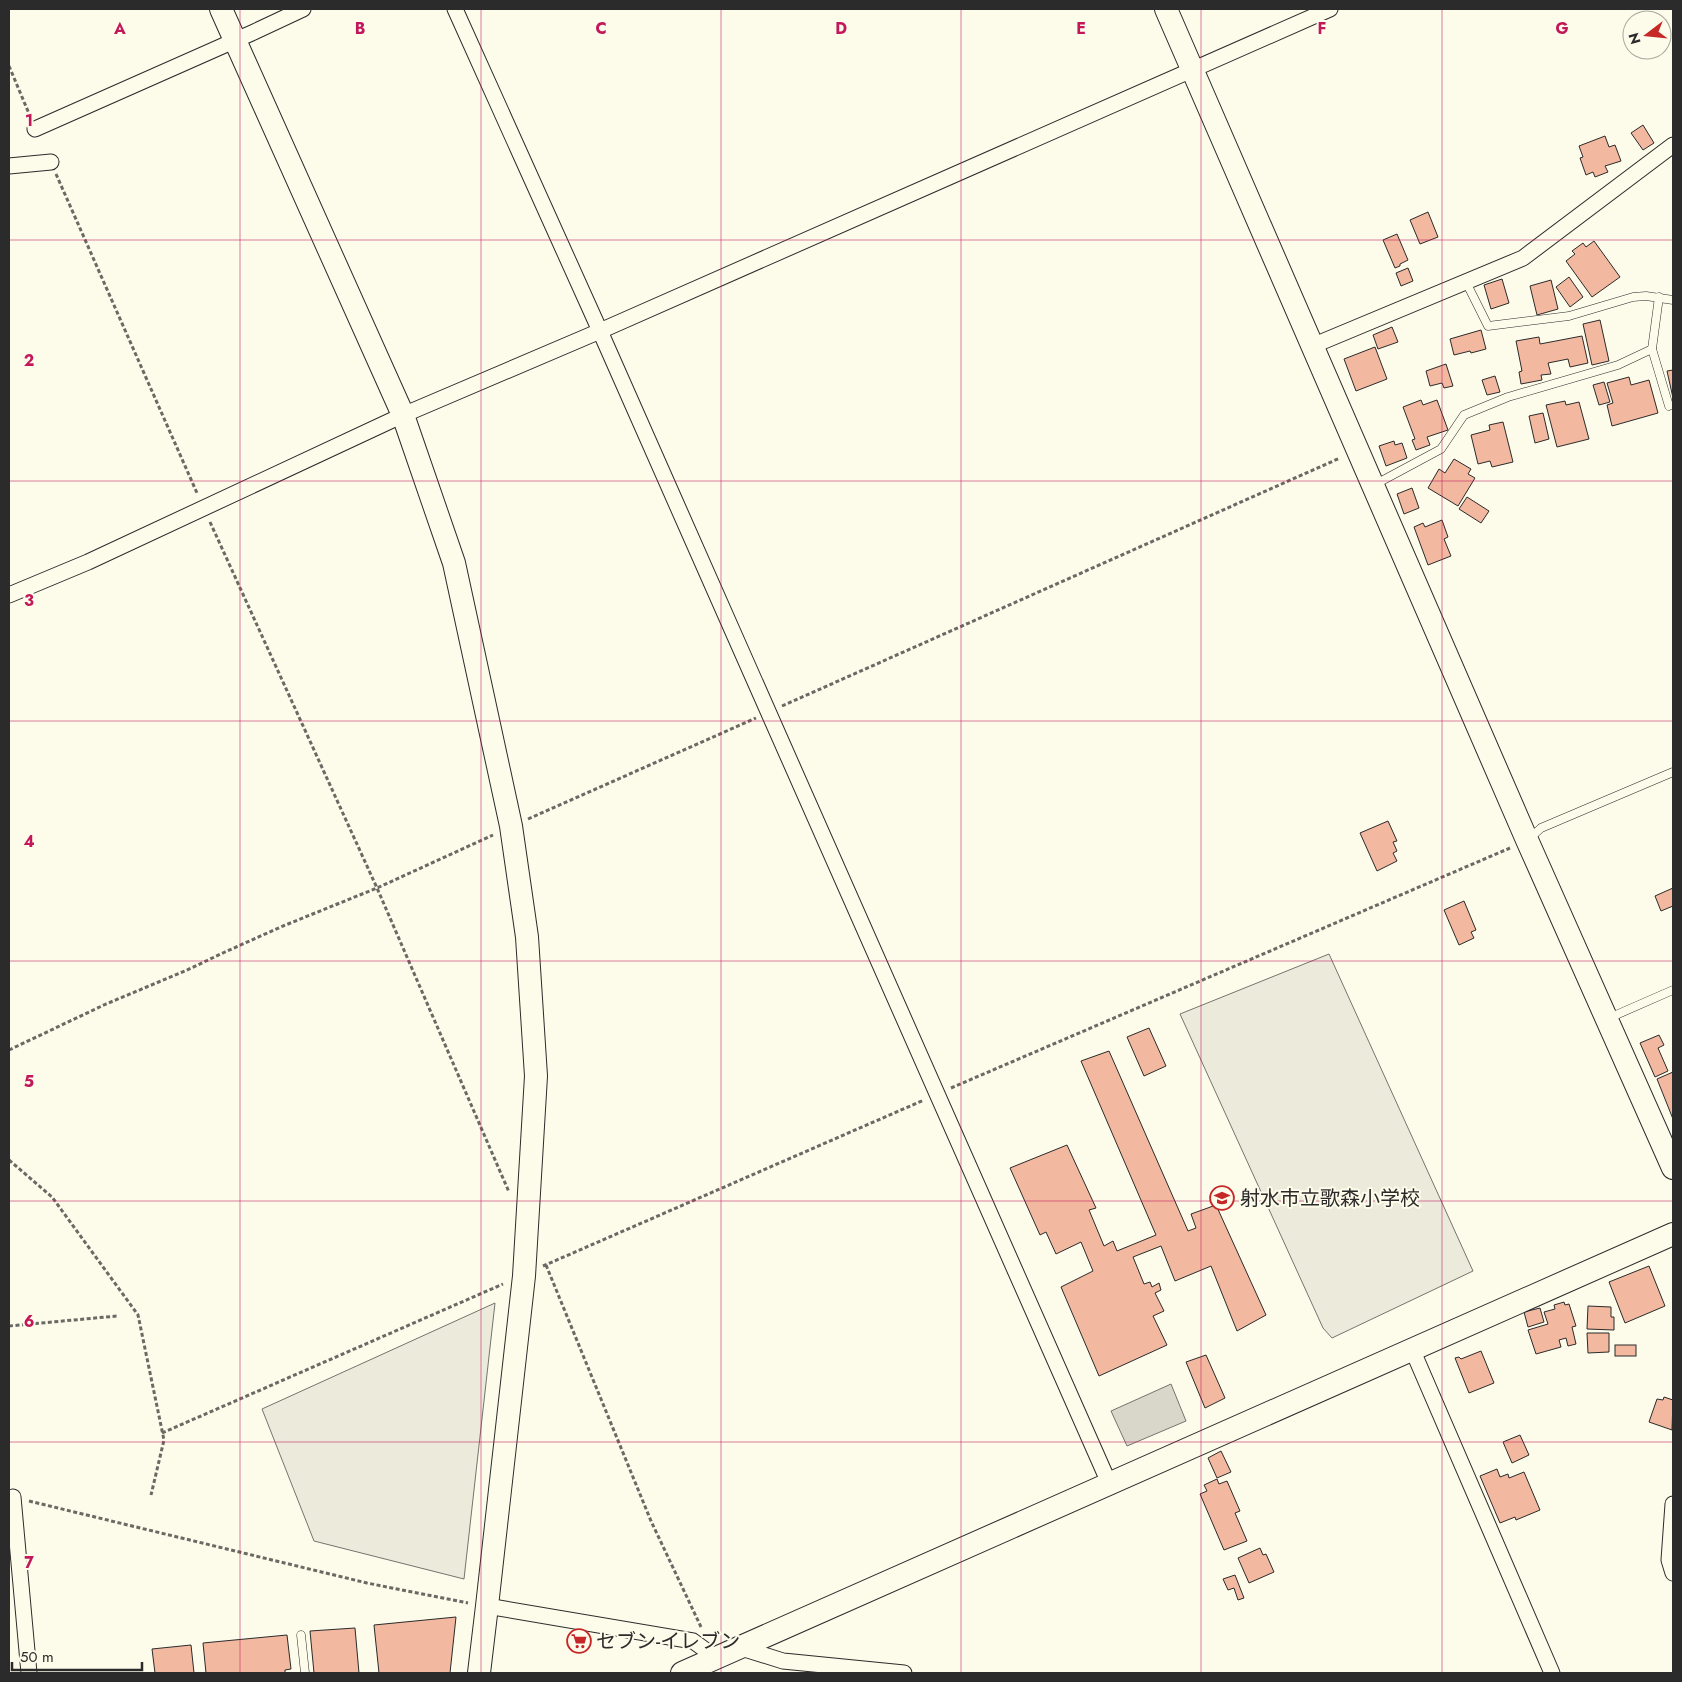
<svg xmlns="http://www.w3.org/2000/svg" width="1682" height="1682" viewBox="0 0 1682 1682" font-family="Jost,'Noto Sans JP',sans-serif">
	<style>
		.green { fill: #ecebdb; stroke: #74746e }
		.parking { fill: #eceadb; stroke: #74746e }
		.water { fill: #d8d7c9; stroke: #74746e }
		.building { fill: #f2b8a0; stroke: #2b2b2b }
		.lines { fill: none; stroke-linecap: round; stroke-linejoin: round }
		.lane-casing { stroke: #2b2b2b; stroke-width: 9 }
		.street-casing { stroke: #2b2b2b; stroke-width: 17 }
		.secondary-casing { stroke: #2b2b2b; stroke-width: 24 }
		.path { stroke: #6a6964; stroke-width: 3; stroke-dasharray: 4 2.5; stroke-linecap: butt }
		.lane { stroke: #fdfbea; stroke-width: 8 }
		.street { stroke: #fdfbea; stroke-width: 15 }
		.secondary { stroke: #fdfbea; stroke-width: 22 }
		.grid { fill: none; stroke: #c2185b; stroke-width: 1; stroke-opacity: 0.55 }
		.labels { text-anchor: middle; stroke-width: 4; stroke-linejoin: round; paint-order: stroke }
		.poi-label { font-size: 20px; fill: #2b2b2b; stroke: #fdfbea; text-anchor: start }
		.grid-label { font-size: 16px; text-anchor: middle; font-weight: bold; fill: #c2185b; stroke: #fdfbea; stroke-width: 4; stroke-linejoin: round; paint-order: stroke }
	</style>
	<rect width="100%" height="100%" fill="#fdfbea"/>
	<polygon class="green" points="1329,954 1473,1271 1332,1338 1323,1328 1180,1014"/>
	<polygon class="parking" points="495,1303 464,1579 314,1541 262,1409"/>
	<polygon class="water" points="1171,1384 1186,1421 1127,1446 1111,1411"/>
	<g class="building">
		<polygon points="1643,125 1654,143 1643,150 1631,133"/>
		<polygon points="1605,136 1609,147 1615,145 1621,161 1605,166 1608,172 1595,177 1593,172 1586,175 1580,158 1583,157 1579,146"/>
		<polygon points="1428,212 1438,237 1420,244 1410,220"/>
		<polygon points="1397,234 1408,260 1400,264 1400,266 1395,268 1383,240"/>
		<polygon points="1594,241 1620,277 1592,297 1566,261 1575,254 1572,251 1583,243 1586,247"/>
		<polygon points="1408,268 1413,281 1401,286 1396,273"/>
		<polygon points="1569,277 1583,297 1570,307 1556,287"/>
		<polygon points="1502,279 1509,303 1491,309 1484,285"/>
		<polygon points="1551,280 1558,309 1537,315 1530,286"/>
		<polygon points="1600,320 1609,361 1592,365 1583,324"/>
		<polygon points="1392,327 1398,342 1378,349 1373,335"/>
		<polygon points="1481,330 1486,349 1471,353 1470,351 1454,355 1450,339"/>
		<polygon points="1582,336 1588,363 1570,367 1568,359 1548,363 1551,374 1541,375 1542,380 1521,384 1519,372 1522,371 1516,341 1539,337 1540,344"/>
		<polygon points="1375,347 1387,379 1356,391 1344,359"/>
		<polygon points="1446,364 1453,386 1444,388 1442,383 1430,386 1426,371"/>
		<polygon points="1673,370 1673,398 1667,371"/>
		<polygon points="1495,376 1500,392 1487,395 1482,380"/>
		<polygon points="1629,377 1631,385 1649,380 1658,413 1612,426 1607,405 1613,403 1607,383"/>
		<polygon points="1604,382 1610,402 1599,405 1593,385"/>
		<polygon points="1421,400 1423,405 1437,400 1448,430 1427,437 1430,445 1416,450 1412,440 1415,439 1403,407"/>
		<polygon points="1565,401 1566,405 1579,402 1589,439 1557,447 1546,405"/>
		<polygon points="1543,413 1549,439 1535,443 1529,416"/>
		<polygon points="1503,422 1513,462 1492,467 1490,461 1478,464 1471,435 1490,430 1489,425"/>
		<polygon points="1394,441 1395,445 1402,443 1407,458 1386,466 1379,446"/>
		<polygon points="1454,459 1471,469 1468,474 1475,478 1458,506 1428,488 1439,469 1445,473"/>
		<polygon points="1412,488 1419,508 1404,514 1397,494"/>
		<polygon points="1467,497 1489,511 1481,523 1459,509"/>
		<polygon points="1442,520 1448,537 1444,539 1451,556 1428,565 1414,527 1423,523 1425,527"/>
		<polygon points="1388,821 1397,841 1393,842 1397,851 1393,853 1397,861 1377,871 1360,833"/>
		<polygon points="1673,888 1673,906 1661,911 1655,896"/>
		<polygon points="1464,901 1476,930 1471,932 1474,938 1459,945 1444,910"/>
		<polygon points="1149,1028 1166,1066 1144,1076 1127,1037"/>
		<polygon points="1659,1035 1664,1045 1658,1048 1668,1071 1655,1077 1640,1043"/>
		<polygon points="1109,1051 1188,1231 1196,1228 1191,1214 1216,1205 1266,1315 1237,1331 1211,1266 1175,1281 1161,1246 1133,1257 1144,1284 1150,1282 1152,1287 1159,1283 1161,1290 1155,1293 1164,1311 1153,1316 1167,1345 1099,1376 1061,1287 1093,1271 1081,1242 1056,1254 1046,1232 1040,1235 1010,1168 1067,1145 1096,1208 1089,1210 1104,1246 1113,1241 1117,1251 1156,1235 1081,1061"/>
		<polygon points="1673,1072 1673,1119 1657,1079"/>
		<polygon points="1649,1266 1665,1306 1625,1323 1609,1282"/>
		<polygon points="1564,1302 1565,1305 1569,1304 1576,1326 1572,1327 1576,1344 1568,1346 1566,1338 1559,1340 1561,1347 1536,1354 1528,1330 1548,1324 1544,1312 1555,1309 1554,1305"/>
		<polygon points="1588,1306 1611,1307 1611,1317 1614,1317 1614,1330 1587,1329"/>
		<polygon points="1540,1308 1544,1322 1528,1327 1524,1312"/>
		<polygon points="1587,1333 1609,1333 1609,1352 1588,1353"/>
		<rect x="1615" y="1345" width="21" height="11"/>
		<polygon points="1481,1351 1494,1383 1469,1393 1455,1358 1459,1357 1461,1359"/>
		<polygon points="1206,1355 1225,1398 1205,1408 1186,1362"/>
		<polygon points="1664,1397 1673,1400 1672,1430 1649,1422 1657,1399 1663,1400"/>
		<polygon points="1520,1435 1529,1455 1512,1463 1503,1442"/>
		<polygon points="1221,1451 1231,1472 1217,1478 1208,1458"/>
		<polygon points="1497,1469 1500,1477 1508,1474 1509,1478 1524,1472 1540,1510 1516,1520 1515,1517 1500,1523 1480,1476"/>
		<polygon points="1217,1479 1219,1484 1227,1481 1240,1511 1235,1513 1247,1541 1224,1550 1200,1494 1207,1491 1204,1485"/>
		<polygon points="1260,1548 1263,1555 1266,1554 1274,1572 1249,1583 1238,1558"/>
		<polygon points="1235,1575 1244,1598 1238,1600 1234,1588 1228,1590 1223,1579"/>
		<polygon points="456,1617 450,1673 379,1673 374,1625"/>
		<polygon points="355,1628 359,1673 314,1673 310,1631"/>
		<polygon points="287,1635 291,1669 285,1670 285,1673 206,1673 203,1643"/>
		<polygon points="191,1645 194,1673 155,1673 152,1649"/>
	</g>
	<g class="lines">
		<g class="lane-casing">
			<g id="lane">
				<polyline points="1466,282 1488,326 1569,316 1633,297 1646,296 1673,300"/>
				<polyline points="1659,297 1652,349 1669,406"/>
				<polyline points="1374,485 1441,449 1464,415 1508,397 1618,365 1652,349"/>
				<polyline points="1529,839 1541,828 1673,772"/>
				<polyline points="1609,1018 1673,990"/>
				<polyline points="301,1635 305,1673"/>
			</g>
		</g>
		<g class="street-casing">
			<g id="street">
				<polyline points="455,9 600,331 1109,1483"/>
				<polyline points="35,129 254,32 303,9"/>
				<polyline points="9,166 51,162"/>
				<polyline points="1312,346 1523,258 1673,145"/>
				<polyline points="9,595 88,562 403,415 600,331 1330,9"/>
				<polyline points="1412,1349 1552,1673"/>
				<polyline points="13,1497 29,1673"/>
				<polyline points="1673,1504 1669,1560 1673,1573"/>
				<polyline points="487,1606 693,1641 715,1657"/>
				<polyline points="738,1647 783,1661 904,1673"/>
			</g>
		</g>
		<g class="secondary-casing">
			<g id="secondary">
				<polyline points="221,9 403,415 454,563 511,826 527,937 536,1076 524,1276 487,1606 479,1673"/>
				<polyline points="1166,9 1527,840 1673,1168"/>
				<polyline points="682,1673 1673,1234"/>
			</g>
		</g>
		<g class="path">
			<polyline points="9,66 30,116"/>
			<polyline points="56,174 197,493"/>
			<polyline points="210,522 377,888 509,1192"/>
			<polyline points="782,706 1340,458"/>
			<polyline points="528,819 756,718"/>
			<polyline points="9,1050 106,1004 185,971 225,952 283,926 377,888 493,835"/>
			<polyline points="951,1088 1510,848"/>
			<polyline points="9,1160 52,1197 138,1315 164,1440 151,1495"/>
			<polyline points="546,1265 651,1521 701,1627"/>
			<polyline points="543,1266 924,1100"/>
			<polyline points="9,1326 117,1316"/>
			<polyline points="162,1433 503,1284"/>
			<polyline points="29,1501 367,1583 468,1603"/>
		</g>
		<use href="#lane" class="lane"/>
		<use href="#street" class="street"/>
		<use href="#secondary" class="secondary"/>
	</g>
	<path class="grid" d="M 240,9 L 240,1673M 481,9 L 481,1673M 721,9 L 721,1673M 961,9 L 961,1673M 1201,9 L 1201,1673M 1442,9 L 1442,1673M 9,240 L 1673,240M 9,481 L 1673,481M 9,721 L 1673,721M 9,961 L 1673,961M 9,1201 L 1673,1201M 9,1442 L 1673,1442"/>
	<defs>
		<g id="school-ring" transform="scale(1.25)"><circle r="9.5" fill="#fdfbea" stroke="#c62828" stroke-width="1.5"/><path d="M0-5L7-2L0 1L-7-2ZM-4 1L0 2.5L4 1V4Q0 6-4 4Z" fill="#c62828"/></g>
		<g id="supermarket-ring" transform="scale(1.25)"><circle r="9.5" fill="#fdfbea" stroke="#c62828" stroke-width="1.5"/><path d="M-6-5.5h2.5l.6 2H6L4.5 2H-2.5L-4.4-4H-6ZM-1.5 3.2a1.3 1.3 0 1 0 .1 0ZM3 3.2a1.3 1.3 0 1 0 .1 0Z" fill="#c62828"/></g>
	</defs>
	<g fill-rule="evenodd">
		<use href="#school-ring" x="1222" y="1198"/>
		<use href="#supermarket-ring" x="579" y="1641"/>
	</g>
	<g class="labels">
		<g class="poi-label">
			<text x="1240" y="1205">射水市立歌森小学校</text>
			<text x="596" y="1648">セブン-イレブン</text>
		</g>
	</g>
	<g class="grid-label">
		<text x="120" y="34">A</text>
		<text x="360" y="34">B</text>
		<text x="601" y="34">C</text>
		<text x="841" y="34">D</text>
		<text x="1081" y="34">E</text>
		<text x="1322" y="34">F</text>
		<text x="1562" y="34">G</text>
		<text x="29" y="126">1</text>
		<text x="29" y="366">2</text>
		<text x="29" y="606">3</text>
		<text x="29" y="847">4</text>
		<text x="29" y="1087">5</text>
		<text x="29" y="1327">6</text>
		<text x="29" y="1568">7</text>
	</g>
	<rect width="1682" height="1682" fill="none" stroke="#2b2b2b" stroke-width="20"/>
	<g transform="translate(1647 35) rotate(254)"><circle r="24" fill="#fdfbea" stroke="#a9a89e"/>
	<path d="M0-4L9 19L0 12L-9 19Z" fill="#c62828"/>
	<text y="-8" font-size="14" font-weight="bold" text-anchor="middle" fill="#2b2b2b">N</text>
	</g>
	<path d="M12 1662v8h130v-8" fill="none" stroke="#2b2b2b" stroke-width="2.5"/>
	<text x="20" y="1662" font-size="15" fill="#2b2b2b" stroke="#fdfbea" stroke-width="4" paint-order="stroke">50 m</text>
</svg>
